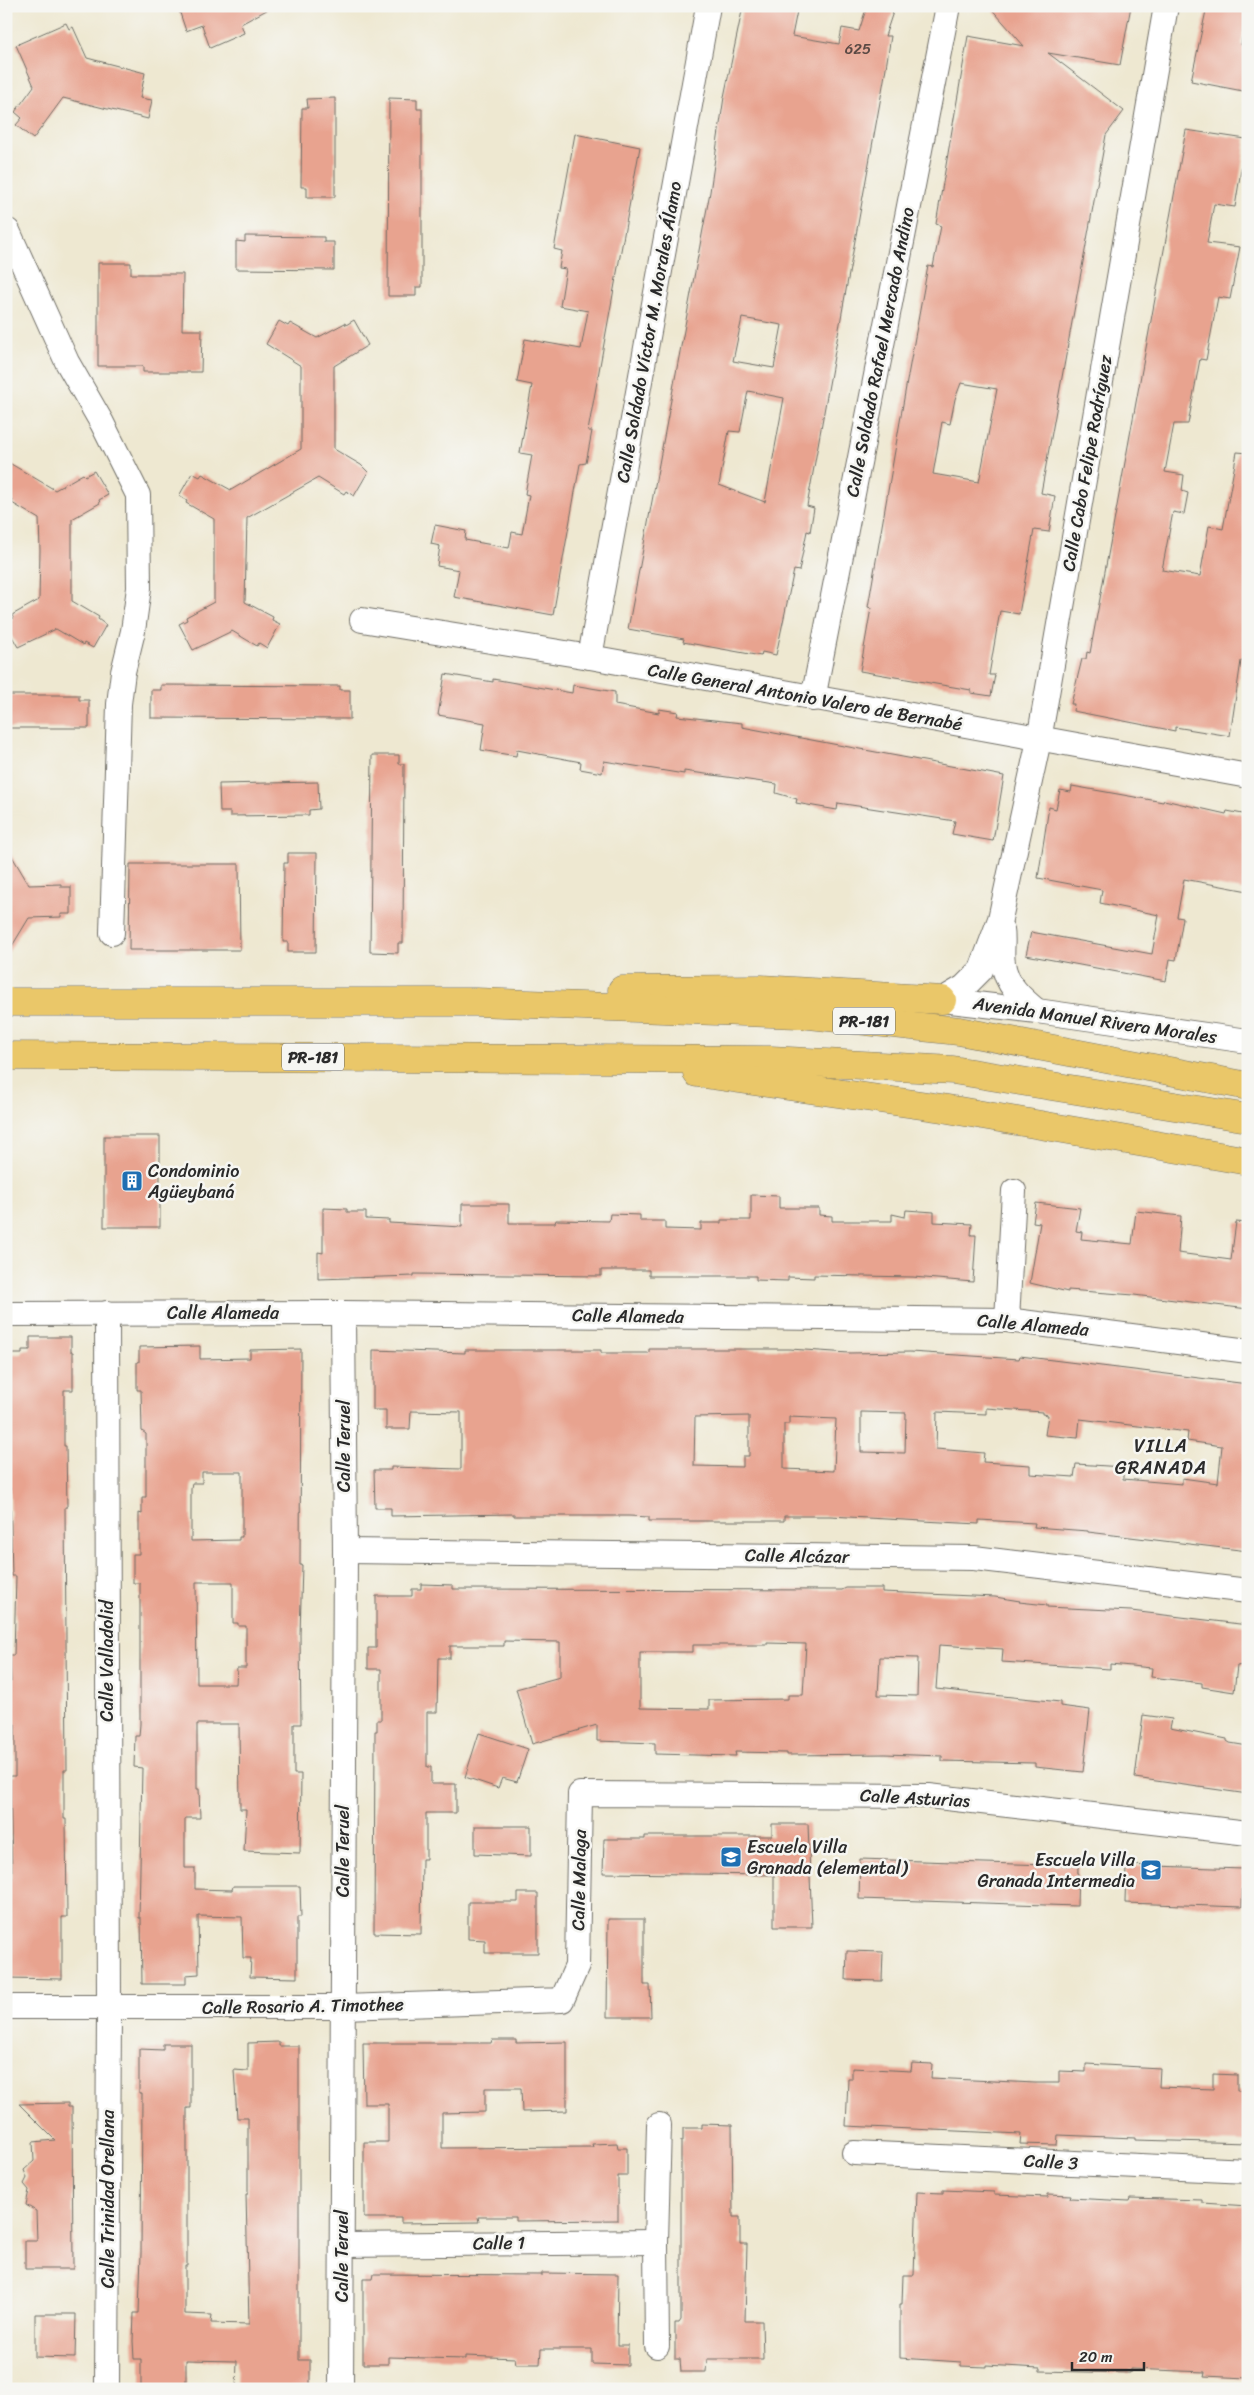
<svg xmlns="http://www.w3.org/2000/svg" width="1254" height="2395" viewBox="0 0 1254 2395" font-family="Sriracha,sans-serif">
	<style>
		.building { fill: #e8a38f; fill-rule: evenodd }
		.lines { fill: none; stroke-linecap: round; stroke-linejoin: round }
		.minor-casing { stroke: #6f6d65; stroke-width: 26 }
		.trunk-casing { stroke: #6f6d65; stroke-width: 29 }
		.minor { stroke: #fff; stroke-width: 24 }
		.trunk { stroke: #eac769; stroke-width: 28 }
		.labels { text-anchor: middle; stroke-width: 5; stroke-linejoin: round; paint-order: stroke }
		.number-label { font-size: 15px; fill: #5a4944 }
		.shield { fill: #f6f6f2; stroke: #686867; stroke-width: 1 }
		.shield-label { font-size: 16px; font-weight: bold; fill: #2b2b2b }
		.street-label { font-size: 18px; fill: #2b2b2b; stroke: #f6f6f2 }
		.poi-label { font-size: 18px; fill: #2b2b2b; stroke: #f6f6f2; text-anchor: start }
		.neighbourhood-label { font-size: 19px; letter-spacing: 1px; fill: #2b2b2b; stroke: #f6f6f2 }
	</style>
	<rect width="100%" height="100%" fill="#f6f6f2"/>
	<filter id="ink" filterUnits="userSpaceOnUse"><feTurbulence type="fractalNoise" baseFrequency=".02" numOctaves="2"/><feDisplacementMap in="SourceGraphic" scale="10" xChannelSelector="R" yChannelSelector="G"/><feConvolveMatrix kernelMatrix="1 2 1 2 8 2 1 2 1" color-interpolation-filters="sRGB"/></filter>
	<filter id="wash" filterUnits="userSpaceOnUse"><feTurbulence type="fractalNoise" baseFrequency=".0096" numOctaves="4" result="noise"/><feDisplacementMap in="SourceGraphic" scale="20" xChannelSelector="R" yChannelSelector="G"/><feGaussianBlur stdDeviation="1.12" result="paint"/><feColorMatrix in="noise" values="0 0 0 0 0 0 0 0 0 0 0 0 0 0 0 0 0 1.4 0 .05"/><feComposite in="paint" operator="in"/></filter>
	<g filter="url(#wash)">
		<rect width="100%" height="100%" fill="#eee8d1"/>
		<g id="blocks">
			<g class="building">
				<polygon points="190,6 274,6 241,24 244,33 210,48 202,25 186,31 179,10"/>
				<path d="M 743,6 L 798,6 L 792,36 L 839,44 L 842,28 L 859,31 L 867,6 L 895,6 L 885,36 L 891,36 L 884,80 L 807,506 L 814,508 L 810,532 L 807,531 L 799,571 L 794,570 L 776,655 L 762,652 L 761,656 L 683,642 L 684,639 L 628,629 L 710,192 L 724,97 ZM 742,318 L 782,325 L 774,368 L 733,361 ZM 748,391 L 784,398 L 765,502 L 719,485 L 729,431 L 740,432 Z"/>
				<path d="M 989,6 L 1131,6 L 1120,65 L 1048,53 L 1124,111 L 1106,135 L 1041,493 L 1055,496 L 1049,532 L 1034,530 L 1019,614 L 1000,611 L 989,675 L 995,675 L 991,696 L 971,693 L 971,690 L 860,671 L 871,608 L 868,607 L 907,381 L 928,266 L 933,267 L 941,226 L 936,224 L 968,36 L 1024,46 ZM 961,383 L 997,389 L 979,482 L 933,474 L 942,422 L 950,424 L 955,399 Z"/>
				<polygon points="1207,6 1248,6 1241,45 1248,46 1248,92 1191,81"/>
				<polygon points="66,23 69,29 73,27 87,58 145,73 140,98 152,100 148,119 63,98 33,139 16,125 22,118 15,112 34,86 16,45"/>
				<polygon points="335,98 335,197 307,197 307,187 301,187 302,108 308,108 307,99"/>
				<polygon points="389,98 417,99 417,109 422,109 422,287 416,287 416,296 388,296"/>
				<polygon points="1186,130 1246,139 1235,207 1214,204 1207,243 1240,247 1230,299 1218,297 1206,360 1200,359 1188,424 1174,424 1165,472 1184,475 1182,491 1188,493 1184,514 1173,512 1162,570 1200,576 1209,526 1223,529 1237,452 1248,453 1248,663 1241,661 1230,736 1175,727 1175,731 1073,711 1074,704 1071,704 1082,659 1086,659 1087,652 1090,653"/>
				<polygon points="575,134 640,147 588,431 592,431 586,463 580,464 553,615 454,597 459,570 437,566 440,546 431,544 435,525 466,531 465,540 509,548 512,532 522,534 529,495 525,494 532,455 520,453 532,385 517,382 525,339 581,349 588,311 560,306 566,269 559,268 562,251 554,249"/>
				<polygon points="245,236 324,237 324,242 334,242 334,270 236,269 236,241 245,242"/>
				<polygon points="98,263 131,263 131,274 183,274 182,330 202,330 201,372 143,372 143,366 98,366"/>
				<polygon points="354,320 368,345 334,366 334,449 361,465 368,472 354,496 346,491 344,494 318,478 247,518 245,602 273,617 272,620 280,624 267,648 259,643 257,646 232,631 193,650 179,624 187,620 186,617 214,602 214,519 186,503 187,501 179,496 192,473 200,477 202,474 231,490 301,449 301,366 266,344 279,321 288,326 290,323 317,338 345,323 346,325"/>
				<polygon points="6,461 55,490 83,474 85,476 94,471 108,495 99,500 100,503 72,519 72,601 99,617 98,619 106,625 93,648 84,643 83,645 56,629 18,647 6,626 6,622 13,618 12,615 39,600 40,550 39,519 12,503 13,500 6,496"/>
				<polygon points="445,674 493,682 493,679 572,693 573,685 615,692 615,705 659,713 659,709 678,712 677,716 742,723 742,727 1004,776 993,841 952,834 955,821 838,803 837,810 796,803 797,799 776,793 777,784 684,771 684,774 604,761 602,773 580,769 581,762 517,750 516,756 481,750 485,723 438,715"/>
				<polygon points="161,685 340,686 340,690 350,690 350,719 151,718 151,690 161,690"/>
				<polygon points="6,695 79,695 79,700 89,700 89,728 6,728"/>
				<polygon points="372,755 399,755 399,764 404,764 403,943 398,943 398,953 370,952"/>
				<polygon points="318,782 319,809 309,810 309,815 230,816 230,812 220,812 219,784"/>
				<polygon points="1072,786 1163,802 1164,800 1226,814 1227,811 1248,815 1248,891 1184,879 1177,917 1183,918 1176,960 1170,959 1166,981 1026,955 1031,932 1152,954 1159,915 1100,903 1102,890 1038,878 1049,807 1056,809 1060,790 1071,792"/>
				<polygon points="6,846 29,885 61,884 61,887 71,887 71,914 61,914 61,917 29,918 6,956"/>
				<polygon points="288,853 317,853 316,952 288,952 288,942 283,942 284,863 288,863"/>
				<polygon points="130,864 239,864 240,950 129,950"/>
				<rect x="104" y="1136" width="56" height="91"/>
				<polygon points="751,1195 779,1196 779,1208 819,1208 819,1215 832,1216 832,1221 892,1221 892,1214 905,1217 906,1210 934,1212 934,1222 972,1224 971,1235 976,1235 973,1282 913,1277 814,1275 814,1278 788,1277 788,1281 756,1280 756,1276 649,1276 649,1270 601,1270 601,1276 414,1274 414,1276 318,1279 318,1252 323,1253 323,1208 347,1209 347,1212 366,1212 366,1219 389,1220 389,1223 462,1227 462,1204 509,1204 509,1223 555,1223 556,1220 609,1221 610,1214 640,1215 640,1221 665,1221 665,1229 701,1230 701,1223 721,1223 721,1220 751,1220"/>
				<polygon points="1036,1203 1080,1208 1076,1231 1082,1232 1081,1239 1132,1244 1136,1211 1181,1216 1178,1253 1231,1260 1236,1222 1248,1223 1248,1309 1134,1295 1068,1290 1068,1292 1030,1283 1040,1223 1033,1222"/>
				<polygon points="30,1337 71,1337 71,1352 73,1352 73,1390 64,1390 64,1446 66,1446 67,1507 65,1507 67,1770 64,1770 64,1819 66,1819 67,1917 62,1917 62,1979 6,1978 6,1879 12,1879 10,1776 15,1776 15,1724 6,1724 6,1682 11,1682 10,1655 14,1655 16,1576 12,1576 10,1488 6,1488 6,1354 22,1354 22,1350 30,1350"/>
				<path d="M 200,1346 L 200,1359 L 250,1358 L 250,1350 L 301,1349 L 300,1565 L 302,1565 L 300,1635 L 301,1724 L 294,1724 L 294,1774 L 301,1774 L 300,1853 L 244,1851 L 246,1809 L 240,1809 L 239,1724 L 197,1724 L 197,1789 L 199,1789 L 200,1818 L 185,1818 L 185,1868 L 195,1868 L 195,1889 L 232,1890 L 233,1886 L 300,1886 L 301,1917 L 297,1917 L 297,1978 L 250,1977 L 251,1958 L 243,1958 L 242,1917 L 198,1916 L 199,1974 L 186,1975 L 186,1984 L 142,1984 L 141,1918 L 139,1918 L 142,1768 L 134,1767 L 135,1736 L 139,1736 L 140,1724 L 140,1583 L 133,1583 L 133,1554 L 139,1554 L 139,1513 L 142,1514 L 142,1497 L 146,1497 L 146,1434 L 142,1431 L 141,1390 L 137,1390 L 137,1362 L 139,1362 L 139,1347 ZM 202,1472 L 242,1472 L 242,1537 L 239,1537 L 239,1540 L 191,1541 L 191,1489 L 192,1483 L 202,1483 ZM 196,1582 L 233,1582 L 233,1623 L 238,1623 L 238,1626 L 246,1626 L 246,1668 L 237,1668 L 236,1684 L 197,1684 Z"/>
				<path d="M 649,1349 L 790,1349 L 849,1353 L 910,1352 L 1019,1359 L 1020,1356 L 1248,1384 L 1248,1551 L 1088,1532 L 1088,1531 L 1034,1527 L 1035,1523 L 979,1520 L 979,1524 L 830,1516 L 784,1516 L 784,1521 L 649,1521 L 649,1517 L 629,1516 L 514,1516 L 514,1514 L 391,1516 L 391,1508 L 375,1508 L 374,1470 L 391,1470 L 391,1467 L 461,1469 L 461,1412 L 411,1411 L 410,1429 L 386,1429 L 386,1410 L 373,1410 L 373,1350 L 465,1353 L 465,1350 L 601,1350 L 601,1353 L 649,1353 ZM 986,1408 L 1042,1412 L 1042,1414 L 1048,1415 L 1045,1435 L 1078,1438 L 1080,1419 L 1188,1432 L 1187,1441 L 1222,1446 L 1218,1483 L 1182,1478 L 1182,1484 L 1123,1479 L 1123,1467 L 1076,1464 L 1074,1477 L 1030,1474 L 1030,1465 L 983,1462 L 984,1453 L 936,1449 L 937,1412 L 986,1414 ZM 861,1412 L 906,1413 L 905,1453 L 861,1452 ZM 749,1416 L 749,1456 L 743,1456 L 743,1467 L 694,1466 L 695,1417 ZM 789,1417 L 836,1419 L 834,1471 L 784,1469 L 784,1424 L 789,1424 Z"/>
				<path d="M 421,1584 L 453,1585 L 453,1589 L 842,1590 L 846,1588 L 882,1588 L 882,1592 L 995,1597 L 1020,1601 L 1019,1602 L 1047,1605 L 1047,1607 L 1131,1611 L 1248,1625 L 1248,1664 L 1237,1666 L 1234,1692 L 1202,1687 L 1202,1683 L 1151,1677 L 1152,1668 L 1110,1664 L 1110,1669 L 1002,1662 L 1003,1649 L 939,1645 L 936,1689 L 1060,1702 L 1060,1706 L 1090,1710 L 1083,1772 L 1035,1767 L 1035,1763 L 942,1761 L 942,1756 L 885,1754 L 787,1755 L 787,1753 L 735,1752 L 736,1756 L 655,1754 L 655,1743 L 597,1741 L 597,1725 L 532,1744 L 516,1689 L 560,1677 L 560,1642 L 504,1641 L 504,1646 L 450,1646 L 450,1658 L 438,1658 L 437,1712 L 427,1712 L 427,1767 L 431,1767 L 431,1784 L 456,1784 L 456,1813 L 426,1813 L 426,1859 L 422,1859 L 421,1934 L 374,1933 L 375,1731 L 377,1731 L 377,1720 L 381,1720 L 381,1669 L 368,1669 L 368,1648 L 376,1648 L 376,1596 L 412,1596 L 412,1589 L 421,1589 ZM 767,1643 L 806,1644 L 803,1695 L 788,1695 L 788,1699 L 709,1700 L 709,1709 L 640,1708 L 640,1652 L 693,1652 L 693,1645 L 767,1645 ZM 880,1657 L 918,1658 L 917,1696 L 878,1695 Z"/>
				<polygon points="1143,1715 1172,1719 1170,1728 1227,1739 1227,1741 1230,1743 1248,1746 1248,1794 1135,1778"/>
				<polygon points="479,1733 528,1749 517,1782 502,1778 498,1788 465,1777"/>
				<polygon points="772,1824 808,1824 812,1927 774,1927 774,1875 603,1873 604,1839 645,1839 645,1836 772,1836"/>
				<polygon points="475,1826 531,1826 531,1856 475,1854"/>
				<polygon points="860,1859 1078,1866 1077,1906 859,1899"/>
				<polygon points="1126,1865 1243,1869 1242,1907 1125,1903"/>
				<polygon points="518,1893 538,1893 538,1953 485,1953 485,1940 468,1939 468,1902 518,1902"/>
				<polygon points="608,1919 644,1919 644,1985 650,1985 651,2017 607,2017"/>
				<polygon points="847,1951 883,1952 882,1981 846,1980"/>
				<polygon points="492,2040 516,2040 516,2043 567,2042 567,2111 522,2112 521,2088 485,2088 485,2112 442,2113 442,2148 593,2147 592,2144 617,2143 618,2148 627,2148 627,2176 618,2176 618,2220 516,2221 516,2217 478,2217 479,2222 401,2223 401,2218 364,2218 364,2142 388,2142 388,2104 364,2104 363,2043 491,2043"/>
				<polygon points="279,2042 279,2046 299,2046 299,2360 310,2360 310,2389 236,2389 237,2361 186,2360 186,2389 141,2389 141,2359 134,2359 133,2341 134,2313 139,2313 141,2253 142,2093 139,2093 139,2049 163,2050 163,2044 191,2044 191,2108 187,2108 187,2266 185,2266 185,2314 212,2315 211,2323 249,2324 246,2194 248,2194 248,2118 237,2118 234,2070 248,2071 248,2043"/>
				<polygon points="912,2063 932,2064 931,2078 1035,2083 1059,2083 1059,2071 1086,2072 1086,2064 1160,2068 1159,2087 1213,2089 1213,2074 1237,2075 1237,2091 1248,2091 1248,2143 1135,2140 1135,2138 1058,2135 1057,2145 1020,2144 1021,2134 846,2126 848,2079 852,2079 852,2068 911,2071"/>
				<polygon points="68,2103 68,2107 72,2107 73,2269 25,2269 25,2241 37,2241 36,2211 26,2205 29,2190 24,2184 27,2178 24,2170 34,2161 33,2142 55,2140 19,2104"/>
				<polygon points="702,2124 732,2125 733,2217 740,2217 740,2244 747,2244 745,2321 762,2321 763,2359 707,2359 706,2372 681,2372 680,2359 675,2359 675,2323 679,2323 681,2320 681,2141 683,2141 683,2128 702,2128"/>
				<polygon points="943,2190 994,2192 994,2195 1048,2197 1048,2194 1071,2195 1070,2198 1129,2201 1130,2198 1202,2200 1202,2203 1248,2206 1248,2378 1204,2376 1205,2372 1130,2369 1130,2373 1040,2371 1040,2368 986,2365 986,2367 961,2366 961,2362 900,2358 900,2304 902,2304 903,2275 914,2275 917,2192 943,2193"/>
				<polygon points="542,2273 618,2274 617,2345 628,2345 628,2365 592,2364 592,2349 541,2349 540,2364 516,2364 515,2358 465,2356 465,2359 388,2357 388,2364 363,2364 363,2279 373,2279 374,2274 542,2275"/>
				<polygon points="35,2314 76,2314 75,2358 35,2357"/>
			</g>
		</g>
	</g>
	<g filter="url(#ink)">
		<use href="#blocks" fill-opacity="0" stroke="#6f6d65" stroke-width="1"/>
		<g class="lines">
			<g class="minor-casing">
				<g id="minor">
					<polyline points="8,231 67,362 102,423 138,495 139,588 133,631 123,672 119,704 112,933"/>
					<polyline points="362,620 590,657 1248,776"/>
					<polyline points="590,657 708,6"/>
					<polyline points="813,699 948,6"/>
					<path d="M 1002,930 C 1004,941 1001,952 1003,963 C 1006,985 1021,998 1037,1011"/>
					<polyline points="942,1000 964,987 981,970 1000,919 1039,740 1166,6"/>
					<polyline points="942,1000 1037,1011 1248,1041"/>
					<polyline points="107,1313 109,2009 107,2389"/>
					<polyline points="6,1314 343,1313 1007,1320 1248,1351"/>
					<polyline points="1007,1320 1014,1191"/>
					<polyline points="345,1551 974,1558 1248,1591"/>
					<polyline points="6,2007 342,2007 562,2000 577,1966 580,1794 929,1796 1248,1833"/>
					<polyline points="854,2153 1248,2171"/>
					<polyline points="342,2245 656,2242"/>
					<polyline points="657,2346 656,2242 659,2125"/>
					<polyline points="341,2389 345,1551 343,1313"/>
				</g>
			</g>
			<g class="trunk-casing">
				<g id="trunk">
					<polyline points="622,990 761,989 942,1000"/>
					<polyline points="6,1002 476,1002 800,1014 959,1031 1248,1086"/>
					<polyline points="6,1056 771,1060 953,1070 1248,1118"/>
					<polyline points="697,1073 942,1108 1248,1161"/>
				</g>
			</g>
			<use href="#minor" class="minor"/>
			<use href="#trunk" class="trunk"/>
		</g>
	</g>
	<defs>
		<g id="building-square" transform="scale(1.125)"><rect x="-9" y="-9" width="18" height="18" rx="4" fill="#1f6fb2" stroke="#f6f6f2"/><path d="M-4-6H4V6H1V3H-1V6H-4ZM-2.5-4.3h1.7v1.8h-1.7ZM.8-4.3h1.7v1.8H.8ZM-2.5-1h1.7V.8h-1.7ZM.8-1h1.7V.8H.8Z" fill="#fff"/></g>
		<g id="school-square" transform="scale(1.125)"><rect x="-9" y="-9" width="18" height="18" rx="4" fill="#1f6fb2" stroke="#f6f6f2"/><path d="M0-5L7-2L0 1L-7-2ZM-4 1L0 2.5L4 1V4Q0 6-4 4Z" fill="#fff"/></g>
	</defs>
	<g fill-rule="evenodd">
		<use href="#building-square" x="132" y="1181"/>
		<use href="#school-square" x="731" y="1857"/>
		<use href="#school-square" x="1151" y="1870"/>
	</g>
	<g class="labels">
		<g class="number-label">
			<text x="858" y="54">625</text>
		</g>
		<g class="shield">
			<rect x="833" y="1007.5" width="62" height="27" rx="4"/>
			<rect x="282" y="1043.5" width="62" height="27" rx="4"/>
		</g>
		<g class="shield-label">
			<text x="864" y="1027">PR-181</text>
			<text x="313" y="1063">PR-181</text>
		</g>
		<g class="street-label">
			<text transform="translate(649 332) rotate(-80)" y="6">Calle Soldado Víctor M. Morales Álamo</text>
			<text transform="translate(880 352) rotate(-79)" y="6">Calle Soldado Rafael Mercado Andino</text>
			<text transform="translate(1087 463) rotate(-80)" y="6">Calle Cabo Felipe Rodríguez</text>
			<text transform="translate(805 697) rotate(10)" y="6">Calle General Antonio Valero de Bernabé</text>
			<text transform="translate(1095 1020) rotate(8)" y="6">Avenida Manuel Rivera Morales</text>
			<text x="223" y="1319">Calle Alameda</text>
			<text transform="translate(628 1316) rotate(1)" y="6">Calle Alameda</text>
			<text transform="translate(1033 1325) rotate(5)" y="6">Calle Alameda</text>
			<text transform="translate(344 1446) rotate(-90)" y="6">Calle Teruel</text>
			<text transform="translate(797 1556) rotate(1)" y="6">Calle Alcázar</text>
			<text transform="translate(107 1661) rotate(-90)" y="6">Calle Valladolid</text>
			<text transform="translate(915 1798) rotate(3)" y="6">Calle Asturias</text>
			<text transform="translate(343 1851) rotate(-90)" y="6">Calle Teruel</text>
			<text transform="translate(579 1880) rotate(-89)" y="6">Calle Malaga</text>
			<text transform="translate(303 2006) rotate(-1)" y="6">Calle Rosario A. Timothee</text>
			<text transform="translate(1051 2162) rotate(3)" y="6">Calle 3</text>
			<text transform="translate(108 2199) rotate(-90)" y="6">Calle Trinidad Orellana</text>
			<text transform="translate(499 2243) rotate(-1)" y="6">Calle 1</text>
			<text transform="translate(342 2256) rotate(-90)" y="6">Calle Teruel</text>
		</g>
		<g class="poi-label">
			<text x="148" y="1177">Condominio<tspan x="148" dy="21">Agüeybaná</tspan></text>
			<text x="747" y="1853">Escuela Villa<tspan x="747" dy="21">Granada (elemental)</tspan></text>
			<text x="1135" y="1866" text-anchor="end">Escuela Villa<tspan x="1135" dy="21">Granada Intermedia</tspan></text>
		</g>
		<g class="neighbourhood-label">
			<text x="1161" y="1452">VILLA<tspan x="1161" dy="22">GRANADA</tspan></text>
		</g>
	</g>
	<rect width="1254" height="2395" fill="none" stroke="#f6f6f2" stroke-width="25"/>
	<path d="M1072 2362v8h72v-8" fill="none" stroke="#2b2b2b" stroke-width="2.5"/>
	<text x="1079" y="2362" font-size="15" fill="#2b2b2b" stroke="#f6f6f2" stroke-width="4" paint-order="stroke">20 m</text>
</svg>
